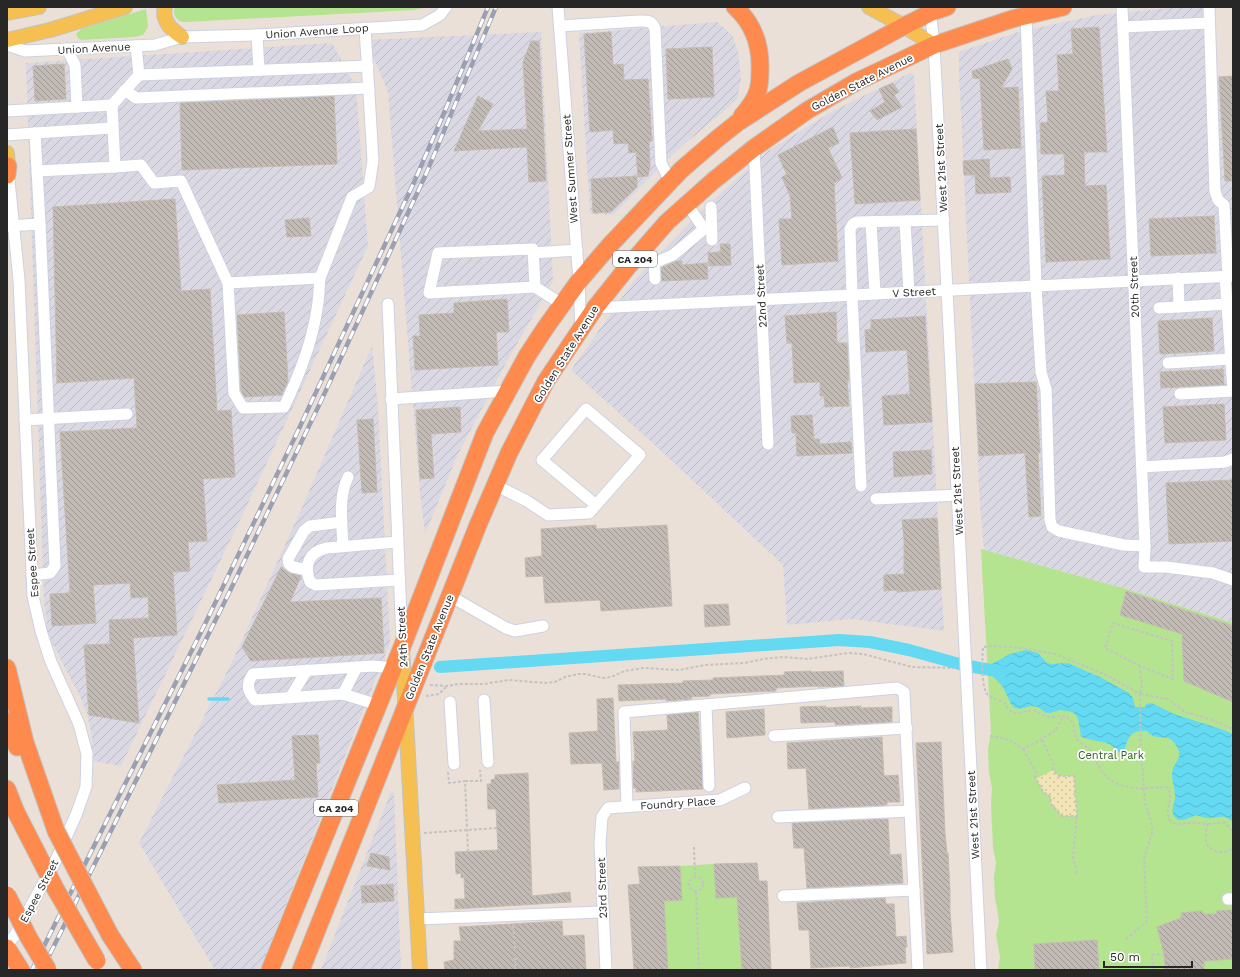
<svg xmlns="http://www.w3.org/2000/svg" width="1240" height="977" viewBox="0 0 1240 977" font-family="'Work Sans',sans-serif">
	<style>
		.industrial { fill: url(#industrial-furrows) }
		.green { fill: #b4e490 }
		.sand { fill: url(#sand-dots) }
		.water { fill: url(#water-waves) }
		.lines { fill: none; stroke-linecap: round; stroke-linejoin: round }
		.stream { stroke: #64d9f2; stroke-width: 3.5 }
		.canal { stroke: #64d9f2; stroke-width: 12 }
		.building { fill: url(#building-back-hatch); stroke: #c5bcb1 }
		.minor-casing { stroke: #ccd2e1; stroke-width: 13 }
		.major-casing { stroke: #c3c3c3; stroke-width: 16 }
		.highway-casing { stroke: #c3c3c3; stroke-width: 19 }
		.path { stroke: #c3c3c3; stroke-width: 2; stroke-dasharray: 3 2; stroke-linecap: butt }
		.minor { stroke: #fff; stroke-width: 11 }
		.major { stroke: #f5c051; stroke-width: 14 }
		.highway { stroke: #ff8a4d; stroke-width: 17 }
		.rail-casing { stroke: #9aa0b2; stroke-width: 4.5 }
		.rail { stroke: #fff; stroke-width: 3; stroke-dasharray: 9; stroke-linecap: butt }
		.highway-bridge-casing { stroke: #c3c3c3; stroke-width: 19; stroke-linecap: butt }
		.highway-bridge { stroke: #ff8a4d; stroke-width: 17 }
		.labels { text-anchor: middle; stroke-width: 3.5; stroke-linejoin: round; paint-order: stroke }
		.shield { fill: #fff; stroke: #686868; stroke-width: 1 }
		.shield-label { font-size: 10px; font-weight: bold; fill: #272727 }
		.street-label { font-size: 11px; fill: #272727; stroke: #fff }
		.park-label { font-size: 11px; fill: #2d6416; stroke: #fff }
	</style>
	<defs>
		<pattern id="industrial-furrows" width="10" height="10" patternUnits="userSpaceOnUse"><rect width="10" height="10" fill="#dad8e2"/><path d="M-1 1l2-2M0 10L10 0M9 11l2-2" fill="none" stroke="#bbb9c2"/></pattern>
		<pattern id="sand-dots" width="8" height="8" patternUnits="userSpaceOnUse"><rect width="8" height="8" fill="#f2e4b7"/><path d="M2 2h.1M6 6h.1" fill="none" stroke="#d0c49d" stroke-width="1.8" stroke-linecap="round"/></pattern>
		<pattern id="water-waves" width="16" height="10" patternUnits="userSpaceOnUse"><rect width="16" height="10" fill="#64d9f2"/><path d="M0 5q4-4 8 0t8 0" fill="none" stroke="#57bad0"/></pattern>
		<pattern id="building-back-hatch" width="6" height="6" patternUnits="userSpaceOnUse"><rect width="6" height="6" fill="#c2bab4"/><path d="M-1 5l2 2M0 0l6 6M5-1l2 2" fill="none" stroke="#9e9792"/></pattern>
	</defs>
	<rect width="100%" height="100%" fill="#eae0d7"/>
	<g class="industrial">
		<polygon points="1180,7 1213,7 1217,76 1233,76 1233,623 1126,589 984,550 980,505 959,74 959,52 1018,32 1097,15"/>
		<polygon points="717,22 732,35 738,52 741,79 737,100 674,153 613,215 590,214 579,33"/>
		<polygon points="541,32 553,281 507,361 458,454 425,534 420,493 388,92 366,40"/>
		<polygon points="332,43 356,87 368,246 242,516 121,766 92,761 92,736 87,714 80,696 63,664 54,646 41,631 47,623 44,603 26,63"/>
		<polygon points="910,73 914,75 944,631 851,619 787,625 783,565 658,448 571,370 633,282 694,218 752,165 768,151 833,111"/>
		<polygon points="372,346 378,407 390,643 260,970 215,970 139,843 232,662 300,512"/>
		<polygon points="391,792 394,793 401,970 321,970"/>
	</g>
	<g class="green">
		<path d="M 175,7 L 426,7 L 414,10 L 185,22 C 177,22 172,15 175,7 Z"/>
		<polygon points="146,9 148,27 143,35 134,37 81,40 78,38 76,34 81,29"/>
		<polygon points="981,549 1126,589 1233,623 1233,970 998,970 1000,957 996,935 999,922 997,908 995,899 994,877 996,862 993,848 991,804 992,788 989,773 988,750 991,732"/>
		<polygon points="714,864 716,898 737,897 742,970 668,970 664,901 681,900 680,866"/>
	</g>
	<polygon class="sand" points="1053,770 1059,776 1074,776 1077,816 1062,816 1050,803 1051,798 1047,794 1044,793 1036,779"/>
	<path class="water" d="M 1026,650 L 1038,653 L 1047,663 L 1052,664 L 1068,663 L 1102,678 L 1129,693 L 1133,698 L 1135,707 L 1145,707 L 1146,704 L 1152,703 L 1174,714 L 1221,729 L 1233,734 L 1233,822 C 1231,820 1228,818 1225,817 C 1219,816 1213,819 1207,818 C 1203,818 1199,815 1195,816 C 1189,817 1180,824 1175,817 C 1170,812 1174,805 1175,799 C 1176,791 1172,783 1172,775 C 1172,762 1184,760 1177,747 C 1169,730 1157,744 1147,731 C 1129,730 1128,738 1124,753 L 1120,753 L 1110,744 L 1084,738 L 1081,736 L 1078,719 L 1076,715 L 1072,712 L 1060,710 L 1050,713 L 1046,713 L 1038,707 L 1031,706 L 1020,709 L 1015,708 L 1011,704 L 1003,687 L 988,671 L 988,666 L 1010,654 Z"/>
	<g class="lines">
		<polyline class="stream" points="209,699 228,699"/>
		<polyline class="canal" points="440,667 839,640 870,642 909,650 963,665 1002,672"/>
	</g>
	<g class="building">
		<polygon points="1099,27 1107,152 1084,152 1085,186 1106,185 1110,259 1046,262 1042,176 1065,175 1064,154 1041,154 1040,123 1048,122 1046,91 1059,91 1057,55 1073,54 1071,29"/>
		<polygon points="611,32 613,65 623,64 624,80 648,79 652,141 649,141 650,166 648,176 638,177 636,152 629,153 628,143 614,144 613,130 590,132 584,34"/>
		<polygon points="531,41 539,41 546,181 529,182 527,147 454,151 478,96 493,104 478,131 527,129 523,62"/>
		<polygon points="712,47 714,97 668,99 666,49"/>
		<polygon points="1008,59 1012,69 1001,88 1018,87 1021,148 984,150 980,79 973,78 972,71"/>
		<polygon points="64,64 66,99 35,101 33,66"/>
		<polygon points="1233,76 1233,181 1225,181 1219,77"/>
		<polygon points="893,83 899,92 894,95 902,107 877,120 870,111 885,102 879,89"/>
		<polygon points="334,96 337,164 182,170 180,103"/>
		<polygon points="833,127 839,143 828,148 842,178 834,183 838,261 782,265 779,219 792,219 790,196 782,177 787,175 778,155"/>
		<polygon points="916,129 920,200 855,204 850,133"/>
		<polygon points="989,159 990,178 1010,177 1011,192 976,194 975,175 964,175 963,161"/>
		<polygon points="637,176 637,187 611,212 593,213 591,179"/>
		<polygon points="175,199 181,291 210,289 217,411 231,410 235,477 203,479 207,541 188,542 190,571 173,572 177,635 133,638 139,723 89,715 84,645 110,644 109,620 149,618 148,597 131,598 130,583 93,585 96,623 52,626 50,594 70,593 60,432 137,428 134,378 57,383 53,207"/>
		<polygon points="1214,216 1216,253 1151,256 1149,219"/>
		<polygon points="309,218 311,236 287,237 285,220"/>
		<polygon points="720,244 730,244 731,265 709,266 708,253 721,252"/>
		<polygon points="676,261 682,261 682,265 707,263 708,279 661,281 661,268"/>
		<polygon points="507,299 509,332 496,332 498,365 415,370 413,336 420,336 419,315 454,313 454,303"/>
		<polygon points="284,312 288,382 283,392 282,395 245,397 241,391 237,315"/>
		<polygon points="836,312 837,343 847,343 849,380 847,380 849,406 825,407 824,396 820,396 820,382 794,383 792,343 787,343 785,316"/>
		<polygon points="925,316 932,422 884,425 882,396 910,394 907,350 866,352 865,330 871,329 871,320"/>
		<polygon points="1212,318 1214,351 1160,354 1158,321"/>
		<polygon points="1223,369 1224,385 1161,388 1160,372"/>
		<polygon points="1036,382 1040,453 1038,453 1041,516 1029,517 1025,453 979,456 975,384"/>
		<polygon points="1224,404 1226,440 1165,443 1163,407"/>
		<polygon points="460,407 461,432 431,434 434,478 420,479 416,410"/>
		<polygon points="812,415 814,439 819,439 820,444 851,442 852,453 797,456 796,433 792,433 791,416"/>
		<polygon points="373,419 377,492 362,493 357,420"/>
		<polygon points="931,450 932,474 894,477 893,452"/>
		<polygon points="1233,480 1233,541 1169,544 1166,483"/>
		<polygon points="937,518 941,589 897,592 897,590 884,591 884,575 904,574 904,541 902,520"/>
		<polygon points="596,525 596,529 667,525 672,606 601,611 600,600 545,603 543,576 526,577 525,558 542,556 541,529"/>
		<polygon points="281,567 289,573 301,576 290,602 381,598 384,653 251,661 242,647"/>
		<polygon points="1126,591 1233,626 1233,702 1184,681 1182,634 1120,615"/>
		<polygon points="728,604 730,625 705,627 704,605"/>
		<polygon points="811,671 811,672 843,671 844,686 818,687 818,686 776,688 776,691 710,694 710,696 691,697 692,699 666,701 666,699 619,701 618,685 683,683 683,681 713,680 713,678 785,675 784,672"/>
		<polygon points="613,698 616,762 619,762 619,789 604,790 602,763 571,764 569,733 598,731 597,699"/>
		<polygon points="826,706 826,708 861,706 861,708 892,707 892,722 835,725 835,722 801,723 800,707"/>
		<polygon points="764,709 765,735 727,738 726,712"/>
		<polygon points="698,712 703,789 636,792 636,788 633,788 633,761 635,761 633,732 668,730 667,715"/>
		<polygon points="318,735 320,763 316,763 318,797 219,803 217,785 295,780 292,736"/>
		<polygon points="882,737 884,776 898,775 900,802 887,802 887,805 809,809 806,768 788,769 787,743"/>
		<polygon points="941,742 945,833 947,853 948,853 950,891 950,911 953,952 927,954 916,743"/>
		<polygon points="528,773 532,896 570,892 571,902 455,909 455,899 465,899 464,877 461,878 461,873 456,874 455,852 498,850 496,809 488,809 487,784 491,784 491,780 495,779 495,775"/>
		<polygon points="888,819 890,855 901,854 903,883 807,888 804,848 794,848 792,823"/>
		<polygon points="371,853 389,857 390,870 367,866"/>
		<polygon points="757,863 759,881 767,881 771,970 742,970 737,897 716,898 714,864"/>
		<polygon points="680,866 682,900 664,901 668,970 634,970 628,885 640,884 638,867"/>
		<polygon points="393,884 394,901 362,903 361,886"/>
		<polygon points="885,898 886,904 894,904 896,937 906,936 907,947 905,947 906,963 850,968 850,966 811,968 809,930 799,930 797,903"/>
		<polygon points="1233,910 1233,959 1204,961 1204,970 1163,970 1165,964 1164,954 1157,927 1181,918 1181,913 1202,911 1204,914 1216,914 1217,911"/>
		<polygon points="562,921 563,936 584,935 586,970 445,970 444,962 454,960 454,941 461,941 459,927"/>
		<polygon points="1097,940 1099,970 1035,970 1034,944"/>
	</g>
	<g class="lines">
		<g class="minor-casing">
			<g id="minor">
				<polyline points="558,7 579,281 581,330"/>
				<polyline points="1122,7 1145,546 1144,567 1166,567 1213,573 1233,580"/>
				<polyline points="1209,7 1215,191 1218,200 1224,205 1228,276"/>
				<polyline points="930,8 934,45 948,309 981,970"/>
				<polyline points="1026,16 1036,286 1041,372 1046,389 1050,520 1052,527 1059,531 1124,545 1145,546"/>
				<path d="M 560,26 L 639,21 C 647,21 652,20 655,29 L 661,163 L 670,181"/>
				<polyline points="1123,27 1209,23"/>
				<polyline points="257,35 259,70"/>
				<polyline points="7,45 25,51 67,49 155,45 182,37 257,35 422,25 440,15 446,7"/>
				<polyline points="136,46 139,75 368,66"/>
				<polyline points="125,90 136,98 369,88"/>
				<polyline points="112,105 139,75"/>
				<polyline points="7,111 77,107 75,65 67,49"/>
				<polyline points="35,133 112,128"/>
				<polyline points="7,135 35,133 40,224"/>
				<polyline points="754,148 768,444"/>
				<polyline points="115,167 141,165 154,183 181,181 228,283 320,278 352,197 369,187 373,160 365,28"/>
				<polyline points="37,171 115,167 112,105 77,107"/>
				<polyline points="711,207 712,240"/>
				<polyline points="871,222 875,294"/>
				<polyline points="905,222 909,292"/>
				<polyline points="8,226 40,224 55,566 50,573 32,575"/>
				<polygon points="533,249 535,287 429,293 438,253"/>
				<polyline points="533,253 577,250"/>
				<polyline points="655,279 654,263 673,255 704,229 687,204"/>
				<path d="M 228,283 L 234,393 L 243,408 L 284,407 C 299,376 312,343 317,309 C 319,299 319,288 320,278"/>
				<polyline points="535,287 562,304"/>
				<polyline points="388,304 402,640"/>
				<polyline points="1179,307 1227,304"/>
				<polyline points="595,308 1233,276"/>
				<polyline points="1159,308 1179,307 1178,278"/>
				<polyline points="1168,363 1231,359"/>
				<polyline points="1180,394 1233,391 1225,276"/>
				<polyline points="391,399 507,391"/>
				<polyline points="25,420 127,414"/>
				<polyline points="1142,467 1225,462 1233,459"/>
				<polyline points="495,485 527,501 548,515 589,513 640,455 586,409 542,460 596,505"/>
				<polyline points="861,486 852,295 850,229 853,224 857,222 944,220"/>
				<polyline points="876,499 958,495"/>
				<path d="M 397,542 L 327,548 C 308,552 304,565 310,582 L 316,585 L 399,580"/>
				<path d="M 343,546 C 342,523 338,498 348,477"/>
				<polyline points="307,570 293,567 289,564 288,559 304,531 310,526 342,522"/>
				<polyline points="450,596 506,628 515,631 543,626"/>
				<polyline points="343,694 357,667"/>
				<polyline points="290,698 307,670"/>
				<polyline points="484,700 488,762"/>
				<polyline points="450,702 454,764"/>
				<path d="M 378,705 L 343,694 L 255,700 C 247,690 246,684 253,674 L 373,666 L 393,668"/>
				<polyline points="706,705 709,786"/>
				<polyline points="774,736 907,728"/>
				<polyline points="627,806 624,712 897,688 904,692 918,970"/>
				<polyline points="778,817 910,811"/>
				<polyline points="783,896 914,890"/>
				<polyline points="1228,899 1233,899"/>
				<polyline points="417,919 603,912"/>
				<polyline points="7,945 15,935 55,862 76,815 86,787 87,754 79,724 51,662 41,631 33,596 19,280 8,170"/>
				<polyline points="606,970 600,844 602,817 608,808 720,800 745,788"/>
			</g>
		</g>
		<g class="major-casing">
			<g id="major">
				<path d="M 165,7 C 161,21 172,30 182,37"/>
				<polyline points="869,7 904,26 934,45"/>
				<polyline points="7,13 39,7"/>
				<polyline points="7,40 50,30 125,7"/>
				<polyline points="7,153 8,166"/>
				<polyline points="402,647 420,970"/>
			</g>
		</g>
		<g class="highway-casing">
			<g id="highway">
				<path d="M 735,7 C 754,24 761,46 760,71 C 760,79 760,86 757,93 C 754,102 748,109 742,116"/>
				<polyline points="7,175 8,166"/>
				<polyline points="7,668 25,742 56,831"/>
				<polyline points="7,721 17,747"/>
				<polyline points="7,789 16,812"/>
				<polyline points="110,935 133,970"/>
				<polyline points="7,948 21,970"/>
				<polyline points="270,970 402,647 485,433 527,356 546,327 579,281 610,245 681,170 717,139 737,123 799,83 904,26 932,12 947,7"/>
				<polyline points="301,970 478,525 509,453 546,381 595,308 626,269 667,222 713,181 754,148 808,110 856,82 934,45 1012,19 1063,7"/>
			</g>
		</g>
		<g class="path">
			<polyline points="1140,666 1105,648 1113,623 1172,641 1173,679 1140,666 1142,687 1140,694 1168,699 1185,712 1209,719 1233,729"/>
			<polyline points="430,685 447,686 459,684 484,684 509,680 546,683 555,682 565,677 578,674 586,674 602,678 611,677 625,671 644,668 679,670 705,665 745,663 763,659 783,657 808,659 848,653 863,654 912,667 955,668"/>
			<polyline points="426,696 439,694 447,686"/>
			<path d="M 990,736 C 1003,737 1013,741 1023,749 L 1042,739 L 1056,730 L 1064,715"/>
			<polyline points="1023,749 1036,772 1035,778 1036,779 1044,793 1047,794 1051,798 1050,803 1062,816 1077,816 1074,776 1059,776 1053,770 1054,765 1042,739"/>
			<polyline points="448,772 449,783 465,781 468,852"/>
			<polyline points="465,781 481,781 480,770"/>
			<polyline points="1077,816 1073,857 1077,874"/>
			<path d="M 1207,824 C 1207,829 1205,836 1206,841 C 1209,853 1225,855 1233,848"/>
			<polyline points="424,833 497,828"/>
			<polyline points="694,847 695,877"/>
			<circle cx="696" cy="884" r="7"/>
			<polyline points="696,892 699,970"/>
			<polyline points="513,926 515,949"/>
			<path d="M 1126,939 L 1147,921 L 1144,859 L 1152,833 L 1152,825 L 1145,803 L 1141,750 L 1140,694 L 1108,676 L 1055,654 L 1022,648 L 992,646 L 983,647 C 982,657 981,689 988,695 C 992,699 1000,700 1005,703 C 1013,721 1020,709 1034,711 C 1039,712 1042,716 1051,717 C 1057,717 1063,714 1068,718 C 1076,724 1073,732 1077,739 C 1080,744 1087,746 1091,751 C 1096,759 1099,769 1105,775 C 1121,792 1145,788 1166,787 L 1168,788 C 1174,800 1166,805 1168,815 C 1170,828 1183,823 1191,823 C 1196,822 1202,824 1207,824 C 1213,824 1219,822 1225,823 L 1233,831"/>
			<polyline points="515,958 516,970"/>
			<polyline points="1153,970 1152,955 1164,954"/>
		</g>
		<use href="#minor" class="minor"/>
		<use href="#major" class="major"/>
		<use href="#highway" class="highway"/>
		<g class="rail-casing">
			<g id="rail">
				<polyline points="32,970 206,622 296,435 415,180 444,113 488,7"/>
				<polyline points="42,970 229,593 321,401 426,174 496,7"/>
			</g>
		</g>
		<use href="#rail" class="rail"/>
		<g class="highway-bridge-casing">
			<g id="highway-bridge">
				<polyline points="16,812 55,888 97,961"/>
				<polyline points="56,831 110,935"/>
				<polyline points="7,895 29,938 48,970"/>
			</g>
		</g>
		<use href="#highway-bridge" class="highway-bridge"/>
	</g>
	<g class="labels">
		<g class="shield">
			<rect x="613" y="251" width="44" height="16" rx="3"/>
			<rect x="314" y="800" width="44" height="16" rx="3"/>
		</g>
		<g class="shield-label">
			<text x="635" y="263">CA 204</text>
			<text x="336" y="812">CA 204</text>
		</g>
		<g class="street-label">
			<text transform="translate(317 31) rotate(-4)" y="4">Union Avenue Loop</text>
			<text transform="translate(94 48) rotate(-3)" y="4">Union Avenue</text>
			<text transform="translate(862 82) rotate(-27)" y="4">Golden State Avenue</text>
			<text transform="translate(941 168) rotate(-93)" y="4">West 21st Street</text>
			<text transform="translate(570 169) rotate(-94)" y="4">West Sumner Street</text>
			<text transform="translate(1134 287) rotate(-92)" y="4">20th Street</text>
			<text transform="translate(914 292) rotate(-3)" y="4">V Street</text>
			<text transform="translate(761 296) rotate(-93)" y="4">22nd Street</text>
			<text transform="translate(566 354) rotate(-58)" y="4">Golden State Avenue</text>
			<text transform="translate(957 491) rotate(-93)" y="4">West 21st Street</text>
			<text transform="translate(32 563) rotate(-94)" y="4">Espee Street</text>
			<text transform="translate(402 637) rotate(-93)" y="4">24th Street</text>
			<text transform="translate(429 647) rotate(-68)" y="4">Golden State Avenue</text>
			<text transform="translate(678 803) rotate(-4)" y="4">Foundry Place</text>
			<text transform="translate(973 815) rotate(-93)" y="4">West 21st Street</text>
			<text transform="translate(602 888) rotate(-92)" y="4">23rd Street</text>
			<text transform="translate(39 891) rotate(-62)" y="4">Espee Street</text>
		</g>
		<g class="park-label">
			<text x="1111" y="759">Central Park</text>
		</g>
	</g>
	<rect width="1240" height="977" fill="none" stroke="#272727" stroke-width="16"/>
	<path d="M1104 961v6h88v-6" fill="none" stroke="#272727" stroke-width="2"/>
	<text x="1110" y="961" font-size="12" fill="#272727" stroke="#ffffff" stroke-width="3" paint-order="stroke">50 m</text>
</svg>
